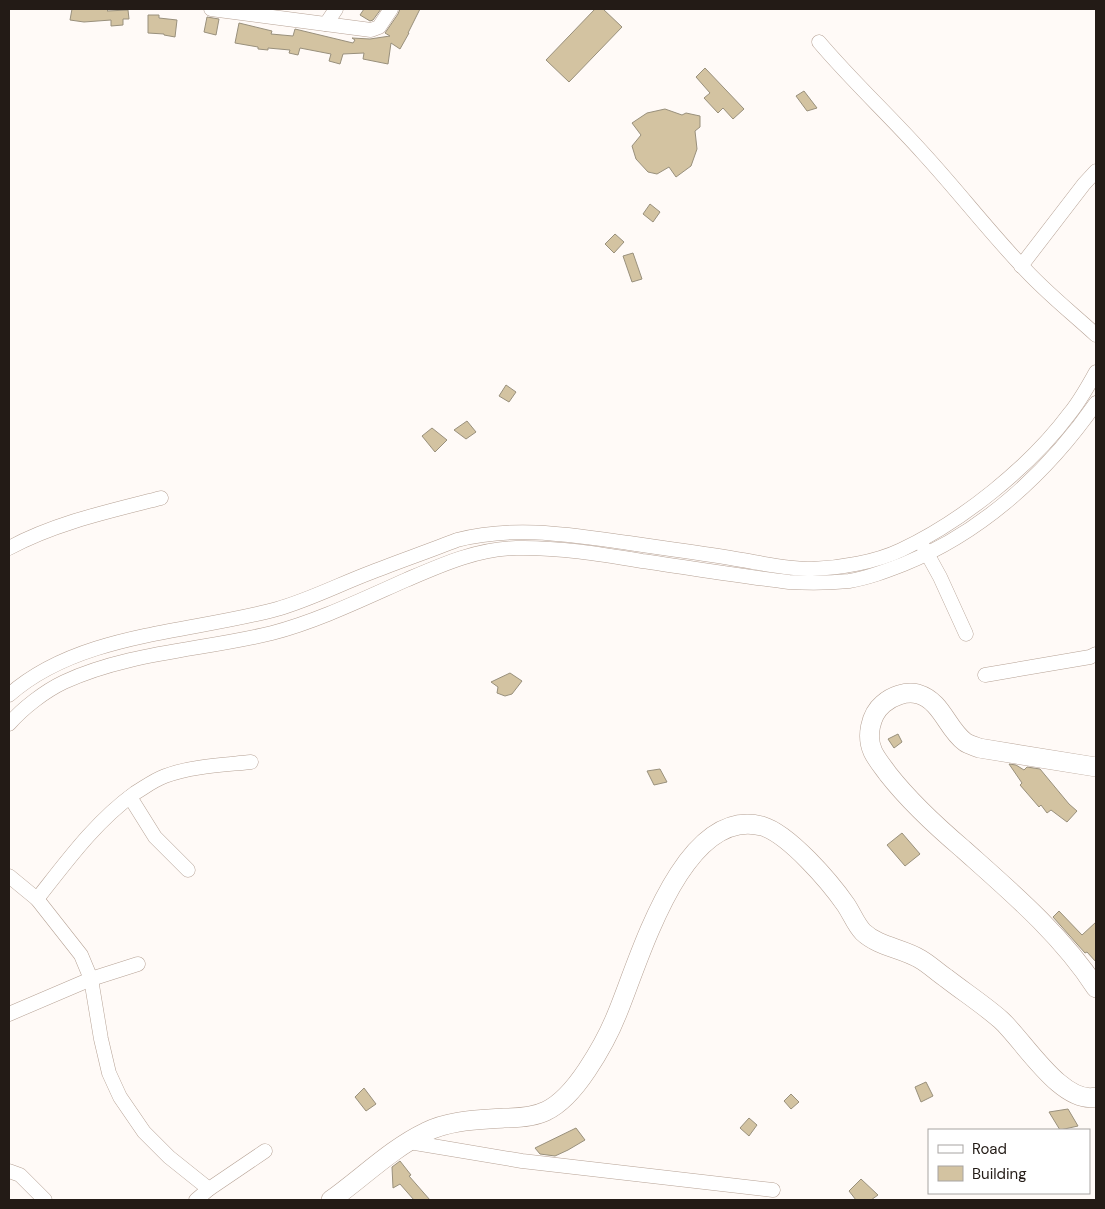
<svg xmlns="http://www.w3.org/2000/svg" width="1105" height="1209" viewBox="0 0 1105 1209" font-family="'DM Sans',sans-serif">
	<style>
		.building { fill: #d3c3a1; stroke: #99907c }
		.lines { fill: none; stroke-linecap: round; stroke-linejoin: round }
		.minor-casing { stroke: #b6a295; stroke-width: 15 }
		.major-casing { stroke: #b6a295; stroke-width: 20 }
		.minor { stroke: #fff; stroke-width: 14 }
		.major { stroke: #fff; stroke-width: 19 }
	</style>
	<rect width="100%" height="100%" fill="#fffaf7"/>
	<g class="building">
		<polygon points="72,9 109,9 107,11 128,10 129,19 123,19 123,25 111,26 111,20 84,22 70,20"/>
		<polygon points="364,9 381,9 373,20 370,21 360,15"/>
		<polygon points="400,9 420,9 408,33 409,33 400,49 391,43 388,64 363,59 364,53 343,54 340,64 329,61 331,54 300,48 298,55 289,53 290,50 268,48 268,50 258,49 258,47 235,43 239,23 272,31 271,34 293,36 295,29 353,43 355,40 352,38 370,39 390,36 385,33 398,14"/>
		<polygon points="595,9 603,9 622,27 569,82 546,60"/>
		<polygon points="148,15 159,15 159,18 177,20 175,37 164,35 164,34 148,33"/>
		<polygon points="207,17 219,19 216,35 204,32"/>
		<polygon points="705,68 744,109 733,119 723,108 718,113 704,98 710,93 696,77"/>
		<polygon points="804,91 817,108 807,111 796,96"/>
		<polygon points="665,109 682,115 686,113 700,116 700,127 695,131 697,149 691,166 676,177 669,167 657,174 648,172 636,159 632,146 641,135 632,123 647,113"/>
		<polygon points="650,204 660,212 653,222 643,214"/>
		<polygon points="615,234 624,242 614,253 605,244"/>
		<polygon points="633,253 642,279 632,282 623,256"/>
		<polygon points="506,385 516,392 509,402 499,396"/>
		<polygon points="467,421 476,432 466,439 454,430"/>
		<polygon points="432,428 447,440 435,452 422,436"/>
		<polygon points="510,673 522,681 512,694 505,696 497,693 498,687 491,682"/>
		<polygon points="898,734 902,742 894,748 888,739"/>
		<polygon points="1009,764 1016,765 1024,770 1027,767 1040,769 1069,804 1077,811 1067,822 1051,810 1047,813 1041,805 1039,807 1020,785 1022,783"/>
		<polygon points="660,769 667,782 654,785 647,771"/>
		<polygon points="902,833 920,854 905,866 887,845"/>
		<polygon points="1059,911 1082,935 1096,922 1096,962 1087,952 1085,953 1053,917"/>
		<polygon points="926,1082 933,1096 921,1102 915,1087"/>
		<polygon points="364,1088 376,1104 366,1111 355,1097"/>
		<polygon points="791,1094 799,1102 791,1109 784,1101"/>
		<polygon points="1068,1109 1078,1126 1060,1130 1049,1112"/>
		<polygon points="749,1118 757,1125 749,1136 740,1128"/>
		<polygon points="576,1128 585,1140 568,1150 555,1156 540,1154 535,1148"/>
		<polygon points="400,1161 411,1175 409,1176 430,1200 414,1200 400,1184 393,1188 392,1167"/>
		<polygon points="861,1179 878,1195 871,1200 856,1200 849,1191"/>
	</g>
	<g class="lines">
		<g class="minor-casing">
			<g id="minor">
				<polyline points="211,9 371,30 379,27 391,9"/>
				<polyline points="326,24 336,9"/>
				<path d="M 819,42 C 852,81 889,115 923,153 C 957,190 987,229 1021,265 C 1044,291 1071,312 1096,335"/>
				<polyline points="1021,266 1084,184 1096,171"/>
				<path d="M 9,548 C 55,523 110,511 161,498"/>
				<polyline points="924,548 940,577 966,634"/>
				<polyline points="985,675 1090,657 1096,654"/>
				<path d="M 9,695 C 79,633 189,633 277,609 C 309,600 340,584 372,572 C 400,561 429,551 457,540 C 516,525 571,535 629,543 C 667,549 704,553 742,560 C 765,564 788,569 812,569 C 840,568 876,562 901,550 C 961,522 1030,467 1070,413 C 1080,401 1088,386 1096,372"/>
				<path d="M 9,724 C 23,708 45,691 64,682 C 129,652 203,650 272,633 C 318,621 363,599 406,580 C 441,565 476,549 516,548 C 558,547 600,554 642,561 C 691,568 740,576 789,582 C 809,583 829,583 849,581 C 868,578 886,571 904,564 C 983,532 1048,472 1096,403"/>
				<polyline points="130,797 155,837 188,870"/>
				<polyline points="9,876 37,899 81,955 91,979 101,1039 109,1073 120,1097 144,1132 169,1157 209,1189"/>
				<path d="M 37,899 C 67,861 95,822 135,793 C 145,787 154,780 165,776 C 192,766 223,765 251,762"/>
				<polyline points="9,1014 91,979 138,964"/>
				<polyline points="409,1142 522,1161 773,1190"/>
				<polyline points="9,1171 20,1175 45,1200"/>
				<polyline points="196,1200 209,1189 265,1151"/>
			</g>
		</g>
		<g class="major-casing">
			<g id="major">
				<path d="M 1096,767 L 979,748 C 975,746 969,745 965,742 C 947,729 942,701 918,694 C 906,691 892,696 883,704 C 870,715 866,737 873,752 C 877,760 883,767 888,774 C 910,802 936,826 963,849 C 1010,891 1061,934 1096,988"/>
				<path d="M 331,1200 C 362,1178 392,1148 426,1132 C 450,1120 478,1120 504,1118 C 517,1118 534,1117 546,1111 C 563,1103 577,1085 587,1070 C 599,1052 609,1034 617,1014 C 639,962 682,805 762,826 C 789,834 830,882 846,905 C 852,914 856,925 863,932 C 879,947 902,948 920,959 C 929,964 937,972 946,978 C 964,992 984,1005 1001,1020 C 1024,1041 1062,1105 1096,1097"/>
			</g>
		</g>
		<use href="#minor" class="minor"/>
		<use href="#major" class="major"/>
	</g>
	<rect width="1105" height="1209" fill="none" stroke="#231b16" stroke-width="20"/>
	<rect x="928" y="1129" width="162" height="65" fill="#ffffff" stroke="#a7a4a2"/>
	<rect x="938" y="1145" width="25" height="8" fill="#ffffff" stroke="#a7a4a2"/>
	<text x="972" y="1154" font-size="15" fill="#231b16">Road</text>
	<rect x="938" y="1166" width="25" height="15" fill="#d3c3a1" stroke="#a7a4a2"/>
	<text x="972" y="1179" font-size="15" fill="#231b16">Building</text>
</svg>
